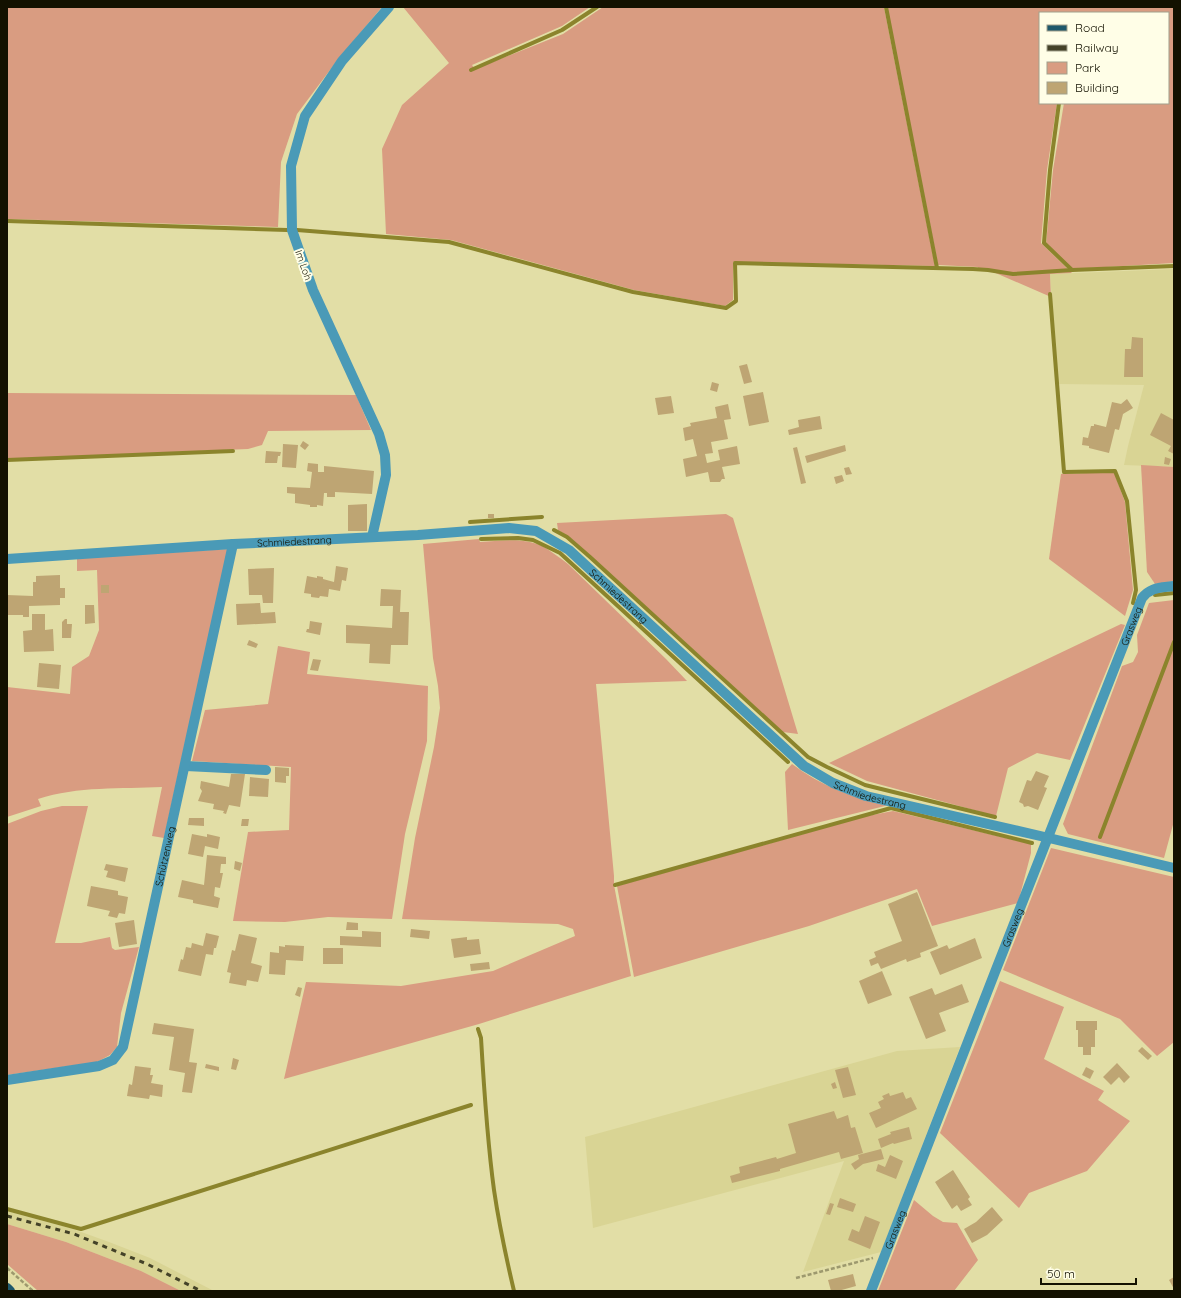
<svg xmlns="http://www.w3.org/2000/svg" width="1181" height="1298" viewBox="0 0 1181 1298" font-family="Quicksand,sans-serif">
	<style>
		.built { fill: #d9d494 }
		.green { fill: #d99c81 }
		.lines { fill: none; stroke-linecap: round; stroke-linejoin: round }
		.stream { stroke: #8b842c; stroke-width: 4 }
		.building { fill: #bea573 }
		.path { stroke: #9d996e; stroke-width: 2.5; stroke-dasharray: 4 2; stroke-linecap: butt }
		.minor { stroke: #4a9ab7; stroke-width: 10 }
		.major { stroke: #1e586b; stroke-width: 10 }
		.rail { stroke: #444228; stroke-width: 3; stroke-dasharray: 5 5; stroke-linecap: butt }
		.labels { text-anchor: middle; stroke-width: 4; stroke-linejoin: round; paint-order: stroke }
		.street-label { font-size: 10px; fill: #131100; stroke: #fffee7 }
	</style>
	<rect width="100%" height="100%" fill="#e2dea6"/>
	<g class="built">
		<polygon points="1174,269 1174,467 1124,465 1128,446 1144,385 1058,384 1050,274"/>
		<polygon points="960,1047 881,1252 803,1272 844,1161 593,1228 585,1137 897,1051"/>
		<polygon points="7,1211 73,1229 109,1242 150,1258 214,1291 181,1291 141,1271 66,1242 7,1224"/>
	</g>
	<g class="green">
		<polygon points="7,7 382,7 339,58 297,114 281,162 278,227 7,219"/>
		<polygon points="403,7 590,7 562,26 472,65 475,69 563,34 603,7 884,7 935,266 733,262 733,300 725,306 634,290 451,240 386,234 382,149 402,105 449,63"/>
		<polygon points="887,7 1174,7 1174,263 1072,269 1046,244 1053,170 1064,103 1168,103 1168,13 1040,13 1040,103 1057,103 1047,170 1041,243 1072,273 1050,274 1051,297 991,271 977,271 978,267 938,265"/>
		<polygon points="7,393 356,395 371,430 268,431 262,445 248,449 7,459"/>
		<polygon points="1141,465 1174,467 1174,581 1155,584 1147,572"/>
		<polygon points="1114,472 1125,502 1133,590 1125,616 1049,559 1061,474"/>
		<polygon points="726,514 733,518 798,734 783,732 591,556 568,536 558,530 557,523"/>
		<path d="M 479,539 L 480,542 C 500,541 523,537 542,546 C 551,551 560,558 568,564 L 666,659 L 687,681 L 596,684 L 614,876 L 614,885 L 631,976 L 479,1024 L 284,1079 L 306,982 L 401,986 L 462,976 L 493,971 L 575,936 L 573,929 L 558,924 L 402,919 L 415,838 L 434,747 L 440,708 L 438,686 L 433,658 L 423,544 Z"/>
		<path d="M 228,549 L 164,838 L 152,836 L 162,787 C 121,789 78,786 38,799 L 41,806 L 7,817 L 7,687 L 70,694 L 72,667 L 89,656 L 99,630 L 97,570 L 77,571 L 77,558 Z"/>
		<polygon points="1174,600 1174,821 1164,858 1068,834 1063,824 1122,666 1133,662 1138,652 1137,635 1149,603"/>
		<polygon points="1121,624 1125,625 1070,760 1037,753 1008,768 996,816 867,781 829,763"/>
		<polygon points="278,646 310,652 307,674 428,686 427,741 405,834 392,919 328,917 285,922 233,921 248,832 289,830 291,767 192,761 205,710 268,704"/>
		<path d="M 792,764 C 821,786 853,798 889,805 L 788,830 L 785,772 Z"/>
		<polygon points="62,806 88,806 55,943 81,943 110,937 112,948 115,950 139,947 121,1013 117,1047 110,1055 97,1062 7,1075 7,824 41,811"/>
		<polygon points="893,811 1031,844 1031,853 1018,903 932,926 917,889 809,926 634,977 617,886 867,816"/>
		<polygon points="1051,848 1174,877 1174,1042 1157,1056 1120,1019 1003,970"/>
		<polygon points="1000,981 1064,1007 1044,1059 1104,1091 1098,1100 1130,1121 1087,1171 1029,1193 1019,1208 940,1133"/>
		<polygon points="914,1200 933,1216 943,1222 957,1223 978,1260 954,1291 878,1291"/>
		<polygon points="7,1224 66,1242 141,1271 181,1291 38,1291 7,1264"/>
	</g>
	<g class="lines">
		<g class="stream">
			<polyline points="886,7 937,268"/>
			<polyline points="471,70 562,30 597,7"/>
			<polyline points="1059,103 1050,170 1044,243 1072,270 1174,266"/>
			<polyline points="7,221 287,230"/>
			<polyline points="297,230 449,242 633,292 726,308 736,301 735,263 973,269 988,270 1013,274 1072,270"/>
			<polyline points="1050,294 1064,472 1115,471 1127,501 1136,590 1133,603"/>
			<polyline points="7,460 233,451"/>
			<polyline points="470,522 542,517"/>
			<polyline points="554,530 567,537 590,557 808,757 827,767 865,785 995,817"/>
			<polyline points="481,539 518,538 533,540 560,553 788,762"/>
			<polyline points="1155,595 1174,593"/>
			<polyline points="1100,837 1174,642"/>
			<polyline points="615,885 891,808 1032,843"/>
			<path d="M 478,1029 L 481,1038 C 484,1089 487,1139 494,1190 C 499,1224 506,1257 514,1291"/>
			<polyline points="7,1209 81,1229 471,1105"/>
		</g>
	</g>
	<g class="building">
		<polygon points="1132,337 1143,338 1143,377 1124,377 1125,349 1131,349"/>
		<polygon points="747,364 752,382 744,384 739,366"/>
		<polygon points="712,382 719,384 717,392 710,390"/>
		<polygon points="763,392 769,422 749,426 743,396"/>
		<polygon points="671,396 674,413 658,415 655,398"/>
		<polygon points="1127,399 1133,408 1123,414 1119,430 1115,429 1109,453 1089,448 1089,446 1082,445 1083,437 1088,438 1091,426 1094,426 1094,424 1106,427 1112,402 1121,404"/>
		<polygon points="728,404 731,419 724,420 728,439 711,442 713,453 705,454 707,463 720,460 718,450 737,446 740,464 722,467 725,479 722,479 720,482 710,482 708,472 686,477 683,459 697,456 693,439 685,441 683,428 691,426 690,423 717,418 715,407"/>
		<polygon points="1161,413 1174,420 1174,454 1168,451 1171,446 1150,435"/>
		<polygon points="820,416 822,429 789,435 788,430 799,427 798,420"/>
		<polygon points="303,441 309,445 305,450 300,446"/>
		<polygon points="283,444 298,445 296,468 282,467"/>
		<polygon points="845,445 846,451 807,463 805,456"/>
		<polygon points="797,447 806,483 801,484 793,448"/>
		<polygon points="266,451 281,452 280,456 278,456 277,463 265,463"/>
		<polygon points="1165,457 1171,459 1169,465 1164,464"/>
		<polygon points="308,463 318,464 318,472 324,472 324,466 374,471 372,494 335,492 335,497 327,497 327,493 324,493 323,506 317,505 317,507 310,507 310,505 295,503 295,494 287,493 287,487 310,488 312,472 307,471"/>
		<polygon points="849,467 852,474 846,475 844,468"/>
		<polygon points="842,475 844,481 836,484 834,477"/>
		<polygon points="367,504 367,531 348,531 348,505"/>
		<rect x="488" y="514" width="6" height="4"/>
		<polygon points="336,566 348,568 346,581 342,580 340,591 329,589 328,597 320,596 319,598 311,597 311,594 304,593 307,576 317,578 317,576 323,577 323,579 334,582"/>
		<polygon points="274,568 273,603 263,603 262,595 249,595 248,569"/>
		<polygon points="60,575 60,588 65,588 65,598 60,598 60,605 29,606 29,617 23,617 23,615 7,615 7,595 33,596 33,582 36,582 36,576"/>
		<rect x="101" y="585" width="8" height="8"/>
		<polygon points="381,589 401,590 400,612 409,612 408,645 391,645 390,664 369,663 370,644 346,643 346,625 392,628 393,606 380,606"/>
		<polygon points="260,603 261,613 275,612 276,623 237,625 236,604"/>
		<polygon points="85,605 94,605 95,623 85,624"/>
		<polygon points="32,614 45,614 45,630 53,629 54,651 24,652 23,631 32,630"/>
		<polygon points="65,619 67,619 67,624 72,624 71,638 62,638 62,622"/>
		<polygon points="310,621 322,623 320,635 306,632 307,629 309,629"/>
		<polygon points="249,640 258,644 256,648 247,645"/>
		<polygon points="313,659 321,660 318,671 310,670"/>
		<polygon points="39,663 61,665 59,689 37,687"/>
		<polygon points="275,767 289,768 289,776 286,776 286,783 275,782"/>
		<polygon points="1036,771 1049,776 1044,787 1047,788 1038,810 1028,806 1024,807 1023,804 1019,802 1027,780 1031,781"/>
		<polygon points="231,774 245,774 240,807 229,805 226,814 223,813 224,811 213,809 214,804 198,801 202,791 200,788 201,781 229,787"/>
		<polygon points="250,777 269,779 268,797 249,796"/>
		<polygon points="189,818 204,818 204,826 188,825"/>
		<polygon points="242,819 249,819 248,826 241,826"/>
		<polygon points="192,834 207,837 207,834 220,837 218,849 205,846 203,857 188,854"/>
		<polygon points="207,855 226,857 226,864 221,864 220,873 223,873 220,888 215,887 214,896 220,898 218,908 193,903 193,900 178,897 182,880 204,885"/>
		<polygon points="235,861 242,863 240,871 234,869"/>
		<polygon points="106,864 128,868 125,882 106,877 108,871 104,870"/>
		<polygon points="91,886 118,891 118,895 128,897 125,914 119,913 117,918 108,916 110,911 87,906"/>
		<polygon points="917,892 938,946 920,953 921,957 907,962 906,959 881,969 878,963 871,966 869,960 876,957 874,952 902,941 888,904"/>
		<polygon points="134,920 137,944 119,947 115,923"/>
		<polygon points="347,922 358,923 358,930 346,930"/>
		<polygon points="411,929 430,931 429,939 410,937"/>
		<polygon points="362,931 381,932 381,947 340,945 340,936 362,937"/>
		<polygon points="206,933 219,936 216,948 214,948 213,955 206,954 201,976 178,971 181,959 183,960 186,947 191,948 192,943 203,946"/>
		<polygon points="239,934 257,938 251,963 262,966 258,982 247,980 246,986 229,983 231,973 227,972 232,950 235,951"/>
		<polygon points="467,937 467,940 479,939 481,954 454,958 451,939"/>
		<polygon points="975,938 982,958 940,975 930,952 947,945 949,949"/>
		<polygon points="285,945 304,946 303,961 286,960 285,975 269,974 270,952 279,953 279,946 285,947"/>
		<rect x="323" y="948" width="20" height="16"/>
		<polygon points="489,962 490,969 471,971 470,964"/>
		<polygon points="882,971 892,995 868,1004 859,981"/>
		<polygon points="962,984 969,1002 939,1013 946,1031 926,1039 909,997 932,988 935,995"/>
		<polygon points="298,987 302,988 300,997 295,995"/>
		<polygon points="1076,1021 1097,1021 1097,1030 1095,1030 1095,1047 1091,1047 1091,1055 1083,1055 1083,1047 1078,1047 1078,1030 1076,1030"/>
		<polygon points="154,1023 194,1029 189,1062 197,1063 192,1093 182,1092 185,1073 169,1070 174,1037 152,1034"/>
		<polygon points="1142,1047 1152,1056 1148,1060 1138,1051"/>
		<polygon points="233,1058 239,1060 236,1070 231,1069"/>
		<polygon points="1117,1063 1130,1077 1124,1083 1119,1077 1111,1085 1103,1077"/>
		<polygon points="206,1064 219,1067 219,1071 205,1068"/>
		<polygon points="135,1066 151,1068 150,1075 153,1075 151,1083 163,1085 162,1097 150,1095 149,1099 127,1096 129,1084 132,1085"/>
		<polygon points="848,1067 856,1095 843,1098 835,1070"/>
		<polygon points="1086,1067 1094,1071 1090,1079 1082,1075"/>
		<polygon points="835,1082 837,1088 833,1089 831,1084"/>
		<polygon points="903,1092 906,1099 911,1097 917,1109 876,1128 869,1113 881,1108 878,1102 884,1099 882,1096 889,1093 890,1096"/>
		<polygon points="834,1111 837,1119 848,1115 851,1128 855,1127 863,1153 841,1159 839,1152 780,1169 780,1171 732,1183 730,1176 740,1173 739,1167 776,1157 777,1159 796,1153 788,1124"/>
		<polygon points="909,1127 912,1139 894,1144 893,1143 881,1148 878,1139 891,1134 890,1132"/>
		<polygon points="881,1149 884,1159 863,1164 855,1170 851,1164 859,1159 858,1155"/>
		<polygon points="890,1155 903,1161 896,1179 876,1171 878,1164 885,1167"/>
		<polygon points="953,1170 970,1197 968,1199 972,1205 961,1211 957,1205 952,1209 935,1182"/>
		<polygon points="840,1198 856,1204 853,1212 837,1207"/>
		<polygon points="830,1203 834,1204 830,1215 826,1214"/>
		<polygon points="992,1207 1003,1220 987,1235 972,1243 964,1229 976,1222"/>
		<polygon points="865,1216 880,1222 870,1249 848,1240 852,1229 859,1232"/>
		<polygon points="853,1274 856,1286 838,1291 831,1291 828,1280"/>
		<polygon points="1174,1277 1174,1289 1169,1280"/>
	</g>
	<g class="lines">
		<g class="path">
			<polyline points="7,1268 33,1291"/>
			<polyline points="796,1278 873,1258"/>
		</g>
		<g class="minor">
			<polyline points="372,537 386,475 385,455 379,434 313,290 292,230 291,166 305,116 342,61 389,7"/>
			<path id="s1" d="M 7,559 L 233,544 L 418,535 L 509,528 L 536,531 L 569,550 L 804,766 L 833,783 L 866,796 L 1049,838 L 1174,868"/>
			<polyline points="186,766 266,770"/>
			<path id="s2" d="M 7,1080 L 99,1066 L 113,1060 L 123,1047 L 233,544"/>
			<path id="s3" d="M 871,1291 L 995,972 L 1142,598 C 1151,587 1160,588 1174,586"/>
		</g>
		<polyline class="major" points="7,1288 10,1291"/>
		<polyline class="rail" points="7,1216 74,1234 147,1264 201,1291"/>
	</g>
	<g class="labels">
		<g class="street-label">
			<text transform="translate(304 265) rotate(71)" y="4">Im Loh</text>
			<text dy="4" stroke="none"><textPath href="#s1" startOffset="288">Schmiedestrang</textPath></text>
			<text dy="4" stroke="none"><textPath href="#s1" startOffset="636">Schmiedestrang</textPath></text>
			<text dy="4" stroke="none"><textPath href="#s3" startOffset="714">Grasweg</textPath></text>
			<text dy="4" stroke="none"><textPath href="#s1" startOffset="960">Schmiedestrang</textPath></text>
			<text dy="4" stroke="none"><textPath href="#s2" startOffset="320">Schützenweg</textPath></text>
			<text dy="4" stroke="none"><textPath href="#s3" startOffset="390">Grasweg</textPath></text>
			<text dy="4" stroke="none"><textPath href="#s3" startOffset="66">Grasweg</textPath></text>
		</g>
	</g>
	<rect width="1181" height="1298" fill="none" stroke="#131100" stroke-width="16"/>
	<rect x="1039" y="12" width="130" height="92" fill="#fffee7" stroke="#a19f8b"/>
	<rect x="1047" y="25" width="20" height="6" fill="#1e586b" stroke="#a19f8b"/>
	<text x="1075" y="32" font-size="12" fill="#131100">Road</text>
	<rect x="1047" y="45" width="20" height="6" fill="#444228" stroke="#a19f8b"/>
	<text x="1075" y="52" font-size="12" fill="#131100">Railway</text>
	<rect x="1047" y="62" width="20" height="12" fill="#d99c81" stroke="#a19f8b"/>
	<text x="1075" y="72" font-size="12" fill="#131100">Park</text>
	<rect x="1047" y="82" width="20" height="12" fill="#bea573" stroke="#a19f8b"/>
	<text x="1075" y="92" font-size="12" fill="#131100">Building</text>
	<path d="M1041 1278v6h95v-6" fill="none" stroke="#131100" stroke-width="2"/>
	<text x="1047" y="1278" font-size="12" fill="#131100" stroke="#fffee7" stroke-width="3" paint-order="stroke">50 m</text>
</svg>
